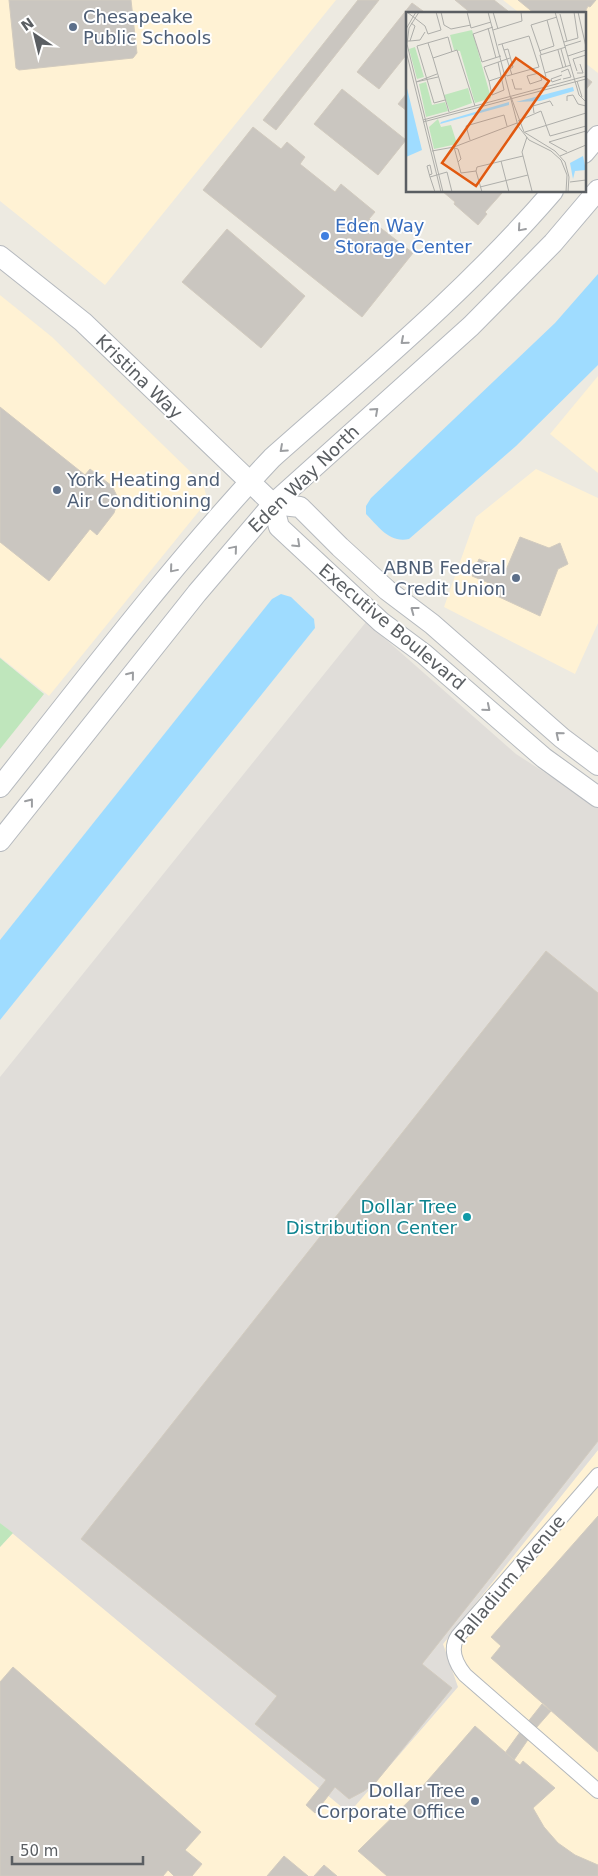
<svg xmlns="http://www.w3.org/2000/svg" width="598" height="1876" viewBox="0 0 598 1876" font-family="'DejaVu Sans',sans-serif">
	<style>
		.commercial { fill: #fff2d4 }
		.industrial { fill: #e0ddd9 }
		.green { fill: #bfe6bc }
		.water { fill: #9fdcff }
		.building { fill: #cac6c0; stroke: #d2cbbf }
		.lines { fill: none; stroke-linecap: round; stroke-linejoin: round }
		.street-casing { stroke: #b4b8bc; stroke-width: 16 }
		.secondary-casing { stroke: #b5b9be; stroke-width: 22 }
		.street { stroke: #fff; stroke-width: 14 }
		.secondary { stroke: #fff; stroke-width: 20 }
		.oneway { stroke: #9c9ea1 }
		.service-dot { fill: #5c6f8a; stroke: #fff; stroke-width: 2 }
		.shop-dot { fill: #3f7fe0; stroke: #fff; stroke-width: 2 }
		.culture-dot { fill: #0f9aa8; stroke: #fff; stroke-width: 2 }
		.labels { text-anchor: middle; stroke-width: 4; stroke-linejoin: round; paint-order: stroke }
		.service-label { font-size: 18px; fill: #4e5e75; stroke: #fff; text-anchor: start }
		.shop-label { font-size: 18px; fill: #366cbe; stroke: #fff; text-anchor: start }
		.street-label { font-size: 18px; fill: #5a5e62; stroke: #fff }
		.culture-label { font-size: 18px; fill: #0d838f; stroke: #fff; text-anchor: end }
		.inset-road { fill: none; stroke: #aeaeaa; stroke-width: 1 }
		.view { fill: #e15910; fill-opacity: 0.15; stroke: #e15910; stroke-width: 2.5 }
		.inset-edge { fill: none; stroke: #5a5e62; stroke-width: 2.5 }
	</style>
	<rect width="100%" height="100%" fill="#edeae1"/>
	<g class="commercial">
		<polygon points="0,0 336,0 105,285 0,201"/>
		<polygon points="503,0 598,0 598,73 584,62 584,14 521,14"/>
		<polygon points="0,295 52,337 199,480 204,487 206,495 204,505 49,696 0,657"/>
		<polygon points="598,376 598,473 550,434"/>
		<polygon points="536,469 598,498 598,623 575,674 444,607 476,517"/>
		<polygon points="598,1450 598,1876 0,1876 0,1547 13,1533 349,1813 443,1644"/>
	</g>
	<polygon class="industrial" points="366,622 516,754 598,807 598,1450 443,1644 458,1687 349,1813 0,1523 0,1077"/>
	<g class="green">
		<polygon points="0,658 44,694 0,749"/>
		<polygon points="0,1523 13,1533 0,1547"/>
	</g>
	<g class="water">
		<path d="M 598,274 L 598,365 L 516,446 L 409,539 C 389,543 379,527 366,514 L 366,506 L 371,498 L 555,323 Z"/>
		<polygon points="281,594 291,597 314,619 315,628 0,1020 0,940 272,599"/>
	</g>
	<g class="building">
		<polygon points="9,0 131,0 137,53 133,58 19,70 16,68"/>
		<polygon points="358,0 379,0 276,130 263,120"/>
		<polygon points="455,0 494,0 508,11 506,14 472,14"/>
		<polygon points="518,0 596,0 590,7 588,6 584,14 535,14"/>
		<polygon points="412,3 427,14 407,14 407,54 379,89 357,72"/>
		<polygon points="584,76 592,82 584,92"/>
		<polygon points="342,89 406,140 378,175 314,124"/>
		<polygon points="407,93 407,111 398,104"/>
		<polygon points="253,127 281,149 287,142 305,157 300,164 335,192 341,184 375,212 369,219 413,253 362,317 203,190"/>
		<polygon points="442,191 500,191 502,193 485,212 487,214 478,225 454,204 455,202"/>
		<polygon points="227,229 305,296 261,348 182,282"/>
		<polygon points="0,407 85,475 90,469 112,486 116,494 118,500 114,513 97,535 90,529 49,581 0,542"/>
		<polygon points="520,537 549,548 560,543 568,564 558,569 540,616 497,596 501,588 472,576 479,559 506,570"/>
		<polygon points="546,951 598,993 598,1441 422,1664 452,1688 376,1782 364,1791 349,1799 335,1787 315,1813 306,1805 326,1780 255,1724 277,1696 81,1539"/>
		<polygon points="598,1516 598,1752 491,1658 501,1646 491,1637"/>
		<polygon points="13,1667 201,1832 185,1850 202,1864 192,1876 174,1876 168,1870 163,1876 0,1876 0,1682"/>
		<polygon points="542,1704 551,1711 536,1728 514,1760 505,1753 523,1728"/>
		<polygon points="475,1726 520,1765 523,1761 555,1788 533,1808 544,1827 558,1843 575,1855 598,1865 598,1876 387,1876 358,1851 416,1794"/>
		<polygon points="284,1856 308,1876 267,1876"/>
		<polygon points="324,1865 337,1876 314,1876"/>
	</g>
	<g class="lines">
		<g class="street-casing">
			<path id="street" d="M 598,1475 L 458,1636 C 449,1649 456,1664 465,1675 L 598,1791"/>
		</g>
		<g class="secondary-casing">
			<g id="secondary">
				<polyline points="584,153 598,136"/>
				<polyline points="0,256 83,322 273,504"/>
				<polyline points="273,504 279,527 381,622 424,654 544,758 598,797"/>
				<polyline points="273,504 300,507 340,547 387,590 432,624 562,738 598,765"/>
				<path d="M 0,787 C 89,675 174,562 272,458 C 369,372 468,290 553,191"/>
				<polyline points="0,841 197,593 273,504 471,326 553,243 598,190"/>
			</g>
		</g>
		<use href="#street" class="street"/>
		<use href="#secondary" class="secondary"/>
	</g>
	<defs><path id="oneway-chevron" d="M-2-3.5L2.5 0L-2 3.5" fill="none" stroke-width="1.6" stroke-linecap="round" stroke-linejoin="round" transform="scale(1.25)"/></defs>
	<g class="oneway">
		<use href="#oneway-chevron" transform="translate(521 228) rotate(131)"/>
		<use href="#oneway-chevron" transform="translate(404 341) rotate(139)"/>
		<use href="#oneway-chevron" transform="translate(375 411) rotate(-42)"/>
		<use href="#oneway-chevron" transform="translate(283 449) rotate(138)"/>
		<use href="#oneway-chevron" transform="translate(297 544) rotate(43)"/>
		<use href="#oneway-chevron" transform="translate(234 549) rotate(-50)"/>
		<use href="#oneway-chevron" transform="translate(173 569) rotate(130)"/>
		<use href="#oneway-chevron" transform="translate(414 610) rotate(-143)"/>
		<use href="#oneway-chevron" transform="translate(131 675) rotate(-51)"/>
		<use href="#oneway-chevron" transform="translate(487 708) rotate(40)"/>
		<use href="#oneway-chevron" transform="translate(559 735) rotate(-140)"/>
		<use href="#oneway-chevron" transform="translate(30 802) rotate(-52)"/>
	</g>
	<g class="service-dot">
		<circle cx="73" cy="27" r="5"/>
		<circle cx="57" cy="490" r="5"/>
		<circle cx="516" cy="578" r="5"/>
		<circle cx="475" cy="1801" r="5"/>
	</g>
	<circle class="shop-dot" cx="325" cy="236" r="5"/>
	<circle class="culture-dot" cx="467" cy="1217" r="5"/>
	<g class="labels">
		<g class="service-label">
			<text x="83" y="23">Chesapeake<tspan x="83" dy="21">Public Schools</tspan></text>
			<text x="67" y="486">York Heating and<tspan x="67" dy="21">Air Conditioning</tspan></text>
			<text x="506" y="574" text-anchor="end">ABNB Federal<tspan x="506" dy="21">Credit Union</tspan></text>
			<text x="465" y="1797" text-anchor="end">Dollar Tree<tspan x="465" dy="21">Corporate Office</tspan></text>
		</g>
		<g class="shop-label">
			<text x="335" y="232">Eden Way<tspan x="335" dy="21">Storage Center</tspan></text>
		</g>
		<g class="street-label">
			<text transform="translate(139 377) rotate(44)" y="6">Kristina Way</text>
			<text transform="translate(304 479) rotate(-44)" y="6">Eden Way North</text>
			<text transform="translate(392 627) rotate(40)" y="6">Executive Boulevard</text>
			<text transform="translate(510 1579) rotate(-50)" y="6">Palladium Avenue</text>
		</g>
		<g class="culture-label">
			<text x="457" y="1213">Dollar Tree<tspan x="457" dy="21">Distribution Center</tspan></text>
		</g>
	</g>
	<g transform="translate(406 12)">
		<rect width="180" height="180" fill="#edeae1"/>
		<path d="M 66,18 L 85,86 L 69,91 L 54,39 L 48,38 L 44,23 ZM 9,35 L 18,65 L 11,67 L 3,37 ZM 20,70 L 26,93 L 39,90 L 42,99 L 20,105 L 13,72 ZM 62,76 L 66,91 L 44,99 L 38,83 ZM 32,107 L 35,115 L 45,113 L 51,132 L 28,137 L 23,115 Z" fill="#bfe6bc"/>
		<path d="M 0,72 L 16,138 L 0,145 ZM 167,75 L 168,79 L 134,89 L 110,90 ZM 103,90 L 103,93 L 34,112 L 35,110 ZM 177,144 L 180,158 L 169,159 L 167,167 L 164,151 Z" fill="#9fdcff"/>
		<path class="inset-road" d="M 1,0 L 19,14 L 22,22 L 35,18 L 30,0M 13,0 L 3,16 L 1,32 L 37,180M 35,0 L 38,13 L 45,17 L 65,13M 61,0 L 65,16 L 85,10M 82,0 L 112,114 L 123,128 L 145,139 L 155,148 L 161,163 L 160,180M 87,0 L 92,17M 149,0 L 173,83 L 180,90M 172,0 L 180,35M 154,2 L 161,29M 87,15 L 67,22 L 76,50 L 95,44M 82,16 L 90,46M 0,17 L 10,0M 87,18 L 116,9 L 115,0M 0,29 L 4,29 L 9,14 L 5,11M 4,29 L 14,28 L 19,20M 158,30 L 172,26 L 168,0M 22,31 L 27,46M 96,32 L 106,63M 92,33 L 123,24 L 133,55 L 101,64M 159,34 L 175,29M 155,37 L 160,55M 98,38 L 102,37 L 107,55 L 104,57M 152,38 L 157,56M 0,39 L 35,180M 133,39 L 148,34 L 141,8M 135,42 L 125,13 L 151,5M 162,44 L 180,38M 171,59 L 167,47 L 180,43M 155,60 L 162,57 L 165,65 L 157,67M 133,61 L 136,68 L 124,72 L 121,64 ZM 139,61 L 165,53M 171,61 L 177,61 L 174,52M 31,62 L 10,70 L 32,65M 140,65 L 134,43 L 160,35M 106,67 L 109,77 L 116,77M 155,67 L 146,70 L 145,67 L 156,63M 83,69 L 78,55 L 104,46M 171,69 L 176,85M 86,83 L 98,78 L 92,50M 86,83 L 83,69 L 101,63M 105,85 L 118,120 L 149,139 L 159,150 L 163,165 L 162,180M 39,88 L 28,91 L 11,34 L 42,25 L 46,40M 161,89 L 161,84 L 167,83 L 172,92 L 180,94M 43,100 L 27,46 L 51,38 L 69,94M 128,101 L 127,94 L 144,89 L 147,94M 17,108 L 180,64M 112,109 L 135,99 L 144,124 L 180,114M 17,110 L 180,67M 119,120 L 180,101M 121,125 L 116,140 L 126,179M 64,128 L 60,114 L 98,103 L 101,114M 48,135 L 111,111M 48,136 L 52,137 L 55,147 L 52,150M 26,139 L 48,135 L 55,161 L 70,159M 161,140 L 143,130 L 180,119M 154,144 L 180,133M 95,149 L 103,180M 70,159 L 71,155 L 117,144M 70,159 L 76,180M 23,163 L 26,162 L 24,153 L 21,154 L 24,165M 164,170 L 180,168M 74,175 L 122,163M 29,180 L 24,165 L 41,160 L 46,180M 111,180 L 142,180"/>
		<path class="view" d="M 110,46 L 143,69 L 70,174 L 36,151 Z"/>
		<rect width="180" height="180" class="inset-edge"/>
	</g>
	<g transform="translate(35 35) rotate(325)" stroke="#ffffff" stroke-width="4" paint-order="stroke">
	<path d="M0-4L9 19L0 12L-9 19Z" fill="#5a5e62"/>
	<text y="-8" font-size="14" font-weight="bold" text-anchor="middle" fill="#5a5e62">N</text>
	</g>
	<path d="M12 1856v8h131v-8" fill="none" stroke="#5a5e62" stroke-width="2.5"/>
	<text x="20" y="1856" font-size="15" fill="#5a5e62" stroke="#ffffff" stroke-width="4" paint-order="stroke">50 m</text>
</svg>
